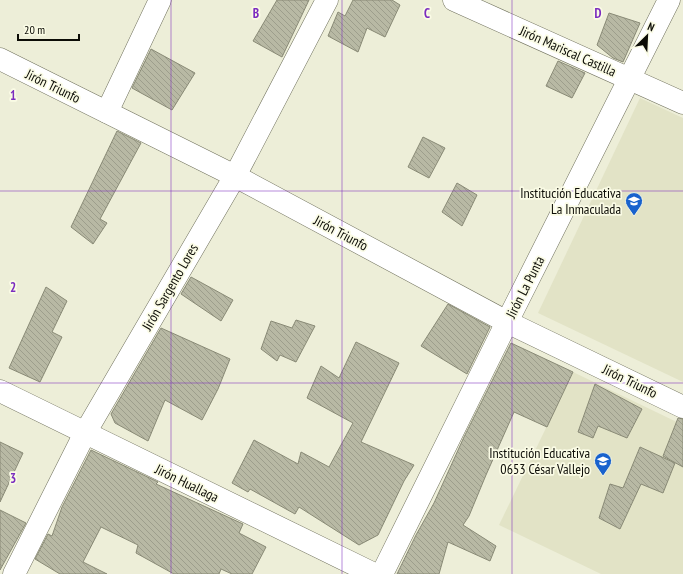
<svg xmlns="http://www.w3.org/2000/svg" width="683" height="574" viewBox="0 0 683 574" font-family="'PT Sans Narrow',sans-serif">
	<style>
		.built { fill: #e2e3c6 }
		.building { fill: url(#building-back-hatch); stroke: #898a76 }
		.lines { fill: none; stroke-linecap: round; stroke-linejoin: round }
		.street-casing { stroke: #70715d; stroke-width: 23 }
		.street { stroke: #fff; stroke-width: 22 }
		.grid { fill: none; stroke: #7b2cbf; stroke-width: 1; stroke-opacity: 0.55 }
		.labels { text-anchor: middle; stroke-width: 3.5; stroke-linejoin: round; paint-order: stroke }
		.street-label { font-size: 14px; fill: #0c0c06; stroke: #fafbe5 }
		.poi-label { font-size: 14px; fill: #0c0c06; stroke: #fafbe5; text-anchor: end }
		.grid-label { font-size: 13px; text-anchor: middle; font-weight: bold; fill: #7b2cbf; stroke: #fafbe5; stroke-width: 3.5; stroke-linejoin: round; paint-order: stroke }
	</style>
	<defs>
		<pattern id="building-back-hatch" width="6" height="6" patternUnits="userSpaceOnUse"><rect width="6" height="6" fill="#b8b9a4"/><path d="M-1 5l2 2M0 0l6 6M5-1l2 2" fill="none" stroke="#9d9e8c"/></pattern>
	</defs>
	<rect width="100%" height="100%" fill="#edeed8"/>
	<g class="built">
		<polygon points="640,98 683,118 683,382 538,313"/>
		<polygon points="573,372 683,425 683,574 601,574 499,525"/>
	</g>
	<g class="building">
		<polygon points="277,0 309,0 282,57 253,41"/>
		<polygon points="353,0 392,0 400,5 385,37 367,28 358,52 328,36 338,12 345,16"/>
		<polygon points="609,13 640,23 623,62 613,58 597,45"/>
		<polygon points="151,49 195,73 172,110 132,88"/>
		<polygon points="558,61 585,73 572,98 546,86"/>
		<polygon points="117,131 141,143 100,219 107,223 93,244 71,227"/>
		<polygon points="423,137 445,148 429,178 408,167"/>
		<polygon points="457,183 477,195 462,226 442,212"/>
		<polygon points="191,277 233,300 221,321 181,294"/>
		<polygon points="46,287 67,301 52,332 62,337 40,382 9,368"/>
		<polygon points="448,304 490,327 467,374 421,346"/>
		<polygon points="296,320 315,326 296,362 280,355 277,361 261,349 271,321 292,328"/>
		<polygon points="161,328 230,359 218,389 202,420 165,400 148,441 115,423 111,414"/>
		<polygon points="356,342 399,363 361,442 414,465 404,481 378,535 359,545 299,507 295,514 250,489 248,492 232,483 254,440 298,464 301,452 329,467 353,423 307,398 321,366 339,378"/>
		<polygon points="511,343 573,372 547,427 514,412 486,475 469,516 463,525 496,546 490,561 448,542 439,574 397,574 416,535 434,503 464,437"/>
		<polygon points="595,384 642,409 627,438 598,426 593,438 578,432"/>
		<polygon points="678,418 683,419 683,467 663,456"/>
		<polygon points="0,442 23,453 0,502"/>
		<polygon points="640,447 675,463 663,493 641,484 620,529 599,518 610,484 623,488"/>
		<polygon points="91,450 158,482 156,484 243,524 239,533 266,547 252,574 232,574 221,569 219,574 174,574 136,553 138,545 101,527 83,562 107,574 60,574 35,559 48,534 52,536 62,507"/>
		<polygon points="0,510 26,523 0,570"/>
	</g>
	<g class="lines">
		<g class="street-casing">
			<g id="street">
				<polyline points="454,0 683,103"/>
				<polyline points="0,59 235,176 507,322 683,407"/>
				<polyline points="107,112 160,0"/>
				<polyline points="0,391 374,574"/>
				<polyline points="14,574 85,433 235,176 327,0"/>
				<polyline points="382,574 507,322 669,0"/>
			</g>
		</g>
		<use href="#street" class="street"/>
	</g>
	<path class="grid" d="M 171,0 L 171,574M 342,0 L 342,574M 512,0 L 512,574M 0,191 L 683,191M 0,383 L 683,383"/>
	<defs>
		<g id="school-pin" transform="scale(0.9)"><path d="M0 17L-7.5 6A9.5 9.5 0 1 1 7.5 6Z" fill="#1862cd" stroke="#fafbe5"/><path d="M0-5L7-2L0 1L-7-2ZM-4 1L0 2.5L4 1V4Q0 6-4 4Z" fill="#fff"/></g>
	</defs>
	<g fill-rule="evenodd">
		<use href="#school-pin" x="634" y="201"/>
		<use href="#school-pin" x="603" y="461"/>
	</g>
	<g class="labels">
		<g class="street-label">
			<text transform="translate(568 51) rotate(24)" y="5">Jirón Mariscal Castilla</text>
			<text transform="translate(53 86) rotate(26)" y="5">Jirón Triunfo</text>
			<text transform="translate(341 233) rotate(28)" y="5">Jirón Triunfo</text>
			<text transform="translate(170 287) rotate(-60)" y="5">Jirón Sargento Lores</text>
			<text transform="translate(525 287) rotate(-63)" y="5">Jirón La Punta</text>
			<text transform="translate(630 381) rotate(26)" y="5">Jirón Triunfo</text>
			<text transform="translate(187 483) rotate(26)" y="5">Jirón Huallaga</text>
		</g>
		<g class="poi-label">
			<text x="621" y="198">Institución Educativa<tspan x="621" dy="16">La Inmaculada</tspan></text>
			<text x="590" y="458">Institución Educativa<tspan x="590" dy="16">0653 César Vallejo</tspan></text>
		</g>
	</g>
	<g class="grid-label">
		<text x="256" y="18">B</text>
		<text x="427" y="18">C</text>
		<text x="598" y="18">D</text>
		<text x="13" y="100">1</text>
		<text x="13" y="292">2</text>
		<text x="13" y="483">3</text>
	</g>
	<g transform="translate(647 36) rotate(24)" stroke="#fafbe5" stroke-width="3" paint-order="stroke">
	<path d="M0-3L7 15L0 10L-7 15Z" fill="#0c0c06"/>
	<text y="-6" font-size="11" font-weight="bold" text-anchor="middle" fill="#0c0c06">N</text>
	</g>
	<path d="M18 34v6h61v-6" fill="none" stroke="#0c0c06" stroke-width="2"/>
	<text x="24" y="34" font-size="12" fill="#0c0c06" stroke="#fafbe5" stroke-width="3" paint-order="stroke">20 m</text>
</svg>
